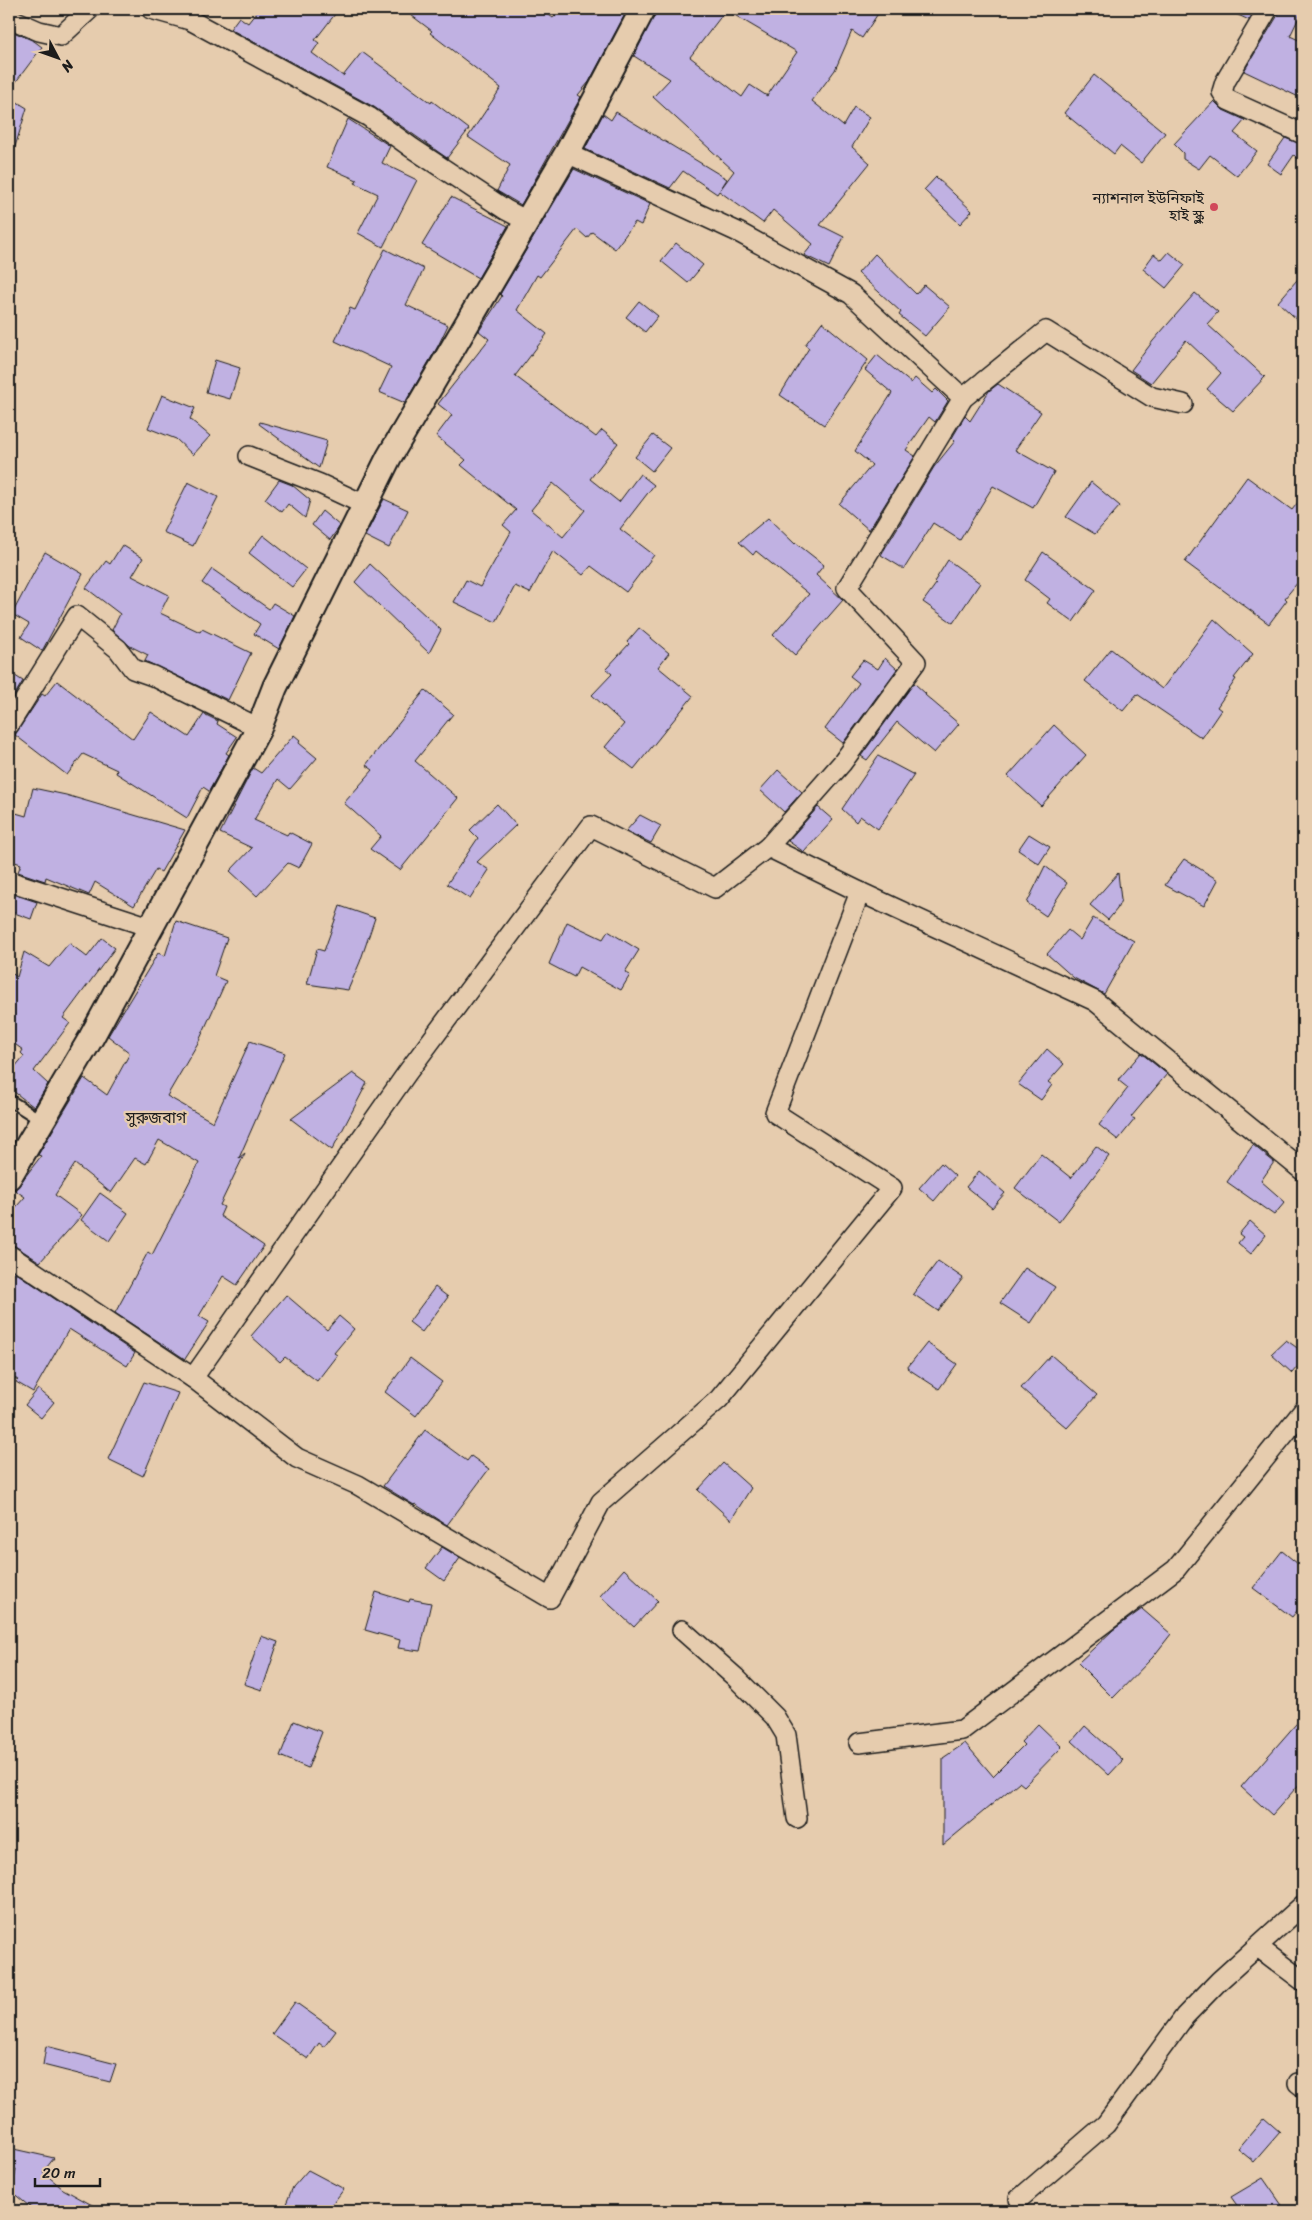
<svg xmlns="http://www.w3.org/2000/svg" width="1312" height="2220" viewBox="0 0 1312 2220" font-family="Sriracha,'Noto Sans Bengali',sans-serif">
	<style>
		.building { fill: #c0b1e2; stroke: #1c1c1c; fill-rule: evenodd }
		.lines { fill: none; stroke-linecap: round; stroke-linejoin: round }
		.service-casing { stroke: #1c1c1c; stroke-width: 14 }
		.minor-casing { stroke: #1c1c1c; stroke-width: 22 }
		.tertiary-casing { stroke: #1c1c1c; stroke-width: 28 }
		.service { stroke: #e6ccae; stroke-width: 10 }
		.minor { stroke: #e6ccae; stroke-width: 19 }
		.tertiary { stroke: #e6ccae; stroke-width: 24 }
		.poi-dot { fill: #d1495b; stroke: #e6ccae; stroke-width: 2 }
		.labels { text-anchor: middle; stroke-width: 4.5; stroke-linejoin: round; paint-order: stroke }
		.poi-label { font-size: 15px; fill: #1c1c1c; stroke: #e6ccae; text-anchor: end }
		.neighbourhood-label { font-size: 16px; fill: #1c1c1c; stroke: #e6ccae }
	</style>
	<rect width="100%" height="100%" fill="#e6ccae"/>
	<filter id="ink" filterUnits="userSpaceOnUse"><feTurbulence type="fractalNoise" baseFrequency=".02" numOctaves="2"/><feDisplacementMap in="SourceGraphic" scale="10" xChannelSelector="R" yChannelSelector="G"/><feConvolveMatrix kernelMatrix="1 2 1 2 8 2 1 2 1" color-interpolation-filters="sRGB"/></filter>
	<g filter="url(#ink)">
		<g class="building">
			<polygon points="259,9 339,9 315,40 319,43 312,53 343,76 362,52 431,103 432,101 469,129 447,158 374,107 230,29 239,17 248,23"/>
			<polygon points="403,9 541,9 553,18 561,9 628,9 589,82 578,95 581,97 521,205 497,191 510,165 468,137 501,88 430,33 432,31"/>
			<path d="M 657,9 L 881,9 L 862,38 L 852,31 L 835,70 L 812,101 L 843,126 L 854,107 L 870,117 L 852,147 L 870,163 L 820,225 L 844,237 L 829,267 L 804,255 L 813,244 L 773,210 L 763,223 L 719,191 L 717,194 L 683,171 L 670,188 L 585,149 L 603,114 L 611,120 L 616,112 L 727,179 L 720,190 L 734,171 L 653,97 L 670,79 L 634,56 ZM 726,10 L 797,52 L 767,96 L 750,85 L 742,97 L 690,57 Z"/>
			<polygon points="1225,9 1255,9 1249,20"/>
			<polygon points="1279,9 1303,9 1290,36 1303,42 1303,99 1244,71 1278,15"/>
			<polygon points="9,30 34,41 42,47 9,91"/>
			<polygon points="1094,75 1165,133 1141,163 1120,146 1114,154 1064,113"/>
			<polygon points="9,97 27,108 13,153 9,153"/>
			<polygon points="1214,101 1223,110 1245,120 1234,133 1257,151 1237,176 1210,155 1199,169 1183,159 1183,153 1174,144"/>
			<polygon points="348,119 390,146 382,163 417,180 383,247 358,233 378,194 355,183 357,180 327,167"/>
			<polygon points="1285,138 1303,145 1303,164 1294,155 1281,174 1267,164"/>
			<path d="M 574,169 L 650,204 L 641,225 L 635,222 L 615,249 L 592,232 L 587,238 L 577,229 L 540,277 L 537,275 L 517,310 L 547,334 L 515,376 L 596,437 L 602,430 L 618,443 L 590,479 L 619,502 L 640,474 L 654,485 L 620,529 L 654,555 L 626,592 L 591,566 L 583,575 L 553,551 L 530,593 L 515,586 L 496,622 L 454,602 L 466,580 L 480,587 L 511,532 L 503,525 L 516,510 L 461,465 L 466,460 L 436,436 L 452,415 L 438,404 L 489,339 L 479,331 L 502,296 L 500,294 ZM 553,483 L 585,510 L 563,537 L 531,510 Z"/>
			<polygon points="936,177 972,211 960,224 924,190"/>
			<polygon points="451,197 508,226 478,278 422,245"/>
			<polygon points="676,243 703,265 688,283 661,261"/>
			<polygon points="385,249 424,269 406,305 448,325 438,346 405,403 379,392 391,367 335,341 350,308 355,310"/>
			<polygon points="1169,252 1185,265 1166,288 1143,269 1154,254 1162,260"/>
			<polygon points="875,254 916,294 924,285 950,307 925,336 899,315 901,312 858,273"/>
			<polygon points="1303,273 1303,325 1278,302"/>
			<polygon points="1195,293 1218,312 1207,324 1265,377 1233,411 1207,389 1221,373 1186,340 1151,383 1131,370 1153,341"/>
			<polygon points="639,301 658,316 645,332 626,317"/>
			<polygon points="822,322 868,360 824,425 780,395 809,348 805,345"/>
			<polygon points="877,355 911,383 915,378 932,393 936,389 948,401 935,422 929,417 906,450 915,456 869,530 839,504 872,465 855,451 892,393 865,370"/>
			<polygon points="215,360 240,368 230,399 206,392"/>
			<polygon points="998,384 1041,412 1015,450 1054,472 1033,508 993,486 960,540 933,523 904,569 881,555 934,467 955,441 952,438 965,416 970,421 989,391"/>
			<polygon points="162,395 195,408 190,419 210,436 193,455 176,439 148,428"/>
			<polygon points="260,422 327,441 319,468 259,424"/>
			<polygon points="653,435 670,448 652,471 635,457"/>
			<polygon points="1247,477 1292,510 1303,496 1303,576 1285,598 1287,600 1269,624 1185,562"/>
			<polygon points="279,480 292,485 310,500 305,518 288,504 282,512 265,499"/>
			<polygon points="188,482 218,497 193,546 163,532"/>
			<polygon points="1091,482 1120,506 1095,534 1066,517"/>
			<polygon points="384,499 408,510 389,548 365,536"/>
			<polygon points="322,511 340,526 330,540 312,525"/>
			<polygon points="768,518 795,544 796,543 824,565 816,575 843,600 795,655 773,635 809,594 756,551 753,555 739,542"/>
			<polygon points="263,535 306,569 292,587 249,553"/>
			<polygon points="122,545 143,558 132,576 169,595 160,613 200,632 202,629 251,653 228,700 145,661 148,655 130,646 112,630 120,614 86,588 106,561 110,564"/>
			<polygon points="45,552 83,574 42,651 21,637 29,624 12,614"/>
			<polygon points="1043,552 1096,590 1073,622 1047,603 1050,599 1025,580"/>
			<polygon points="948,560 980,583 953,623 923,602 936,584 934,582"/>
			<polygon points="370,564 441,630 429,653 355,582"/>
			<polygon points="212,569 269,609 273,603 295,616 279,649 254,634 260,624 202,583"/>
			<polygon points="1214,619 1253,654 1234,678 1236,679 1217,707 1221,710 1202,738 1137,694 1123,711 1085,681 1111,649 1162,689"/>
			<polygon points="639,628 669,653 658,667 693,696 634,769 605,747 624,724 592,695 612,674 606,669 629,644 627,642"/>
			<polygon points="885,658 897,669 843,743 825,729 859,683 850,676 863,660 878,669"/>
			<polygon points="9,672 23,681 9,704"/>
			<polygon points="57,681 133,739 151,712 189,737 204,714 218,721 217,724 237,737 226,753 229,755 209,791 203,787 187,818 116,773 117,770 83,754 67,775 15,735 42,694 45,696"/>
			<polygon points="914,683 926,694 925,695 959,724 934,753 897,722 867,760 861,756"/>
			<polygon points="425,690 453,714 415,761 458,798 400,870 370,849 381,836 344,803 373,770 366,765"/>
			<polygon points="1054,725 1086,755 1041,806 1008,776"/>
			<polygon points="294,735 300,740 299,743 317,758 290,789 278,779 254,820 287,835 289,832 312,844 299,868 288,863 257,896 230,871 252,848 220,833 253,768 261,773"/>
			<polygon points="878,756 914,775 878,829 860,816 856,822 842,809"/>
			<polygon points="778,770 802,792 784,812 760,790"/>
			<polygon points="33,788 66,795 185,830 161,872 156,869 134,906 95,882 89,895 46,877 45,881 18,872 21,864 9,860 9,811 26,816"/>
			<polygon points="497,804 516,825 477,862 489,870 470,899 447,884 478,838 470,830"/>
			<polygon points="818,807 833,820 804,852 788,841"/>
			<polygon points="640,815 661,826 651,843 626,831"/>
			<polygon points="1029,834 1050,847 1039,864 1018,850"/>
			<polygon points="1184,859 1218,880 1204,906 1165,885"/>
			<polygon points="1045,866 1067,883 1046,916 1027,903"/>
			<polygon points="1118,873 1121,900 1117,909 1108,920 1090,905"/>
			<polygon points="10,893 37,902 31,919 9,911"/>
			<polygon points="340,906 375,918 360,962 348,990 307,984 317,949 324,951"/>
			<polygon points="1093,918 1134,941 1104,994 1074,978 1047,954 1068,930 1080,940"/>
			<polygon points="176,921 227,938 214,976 226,981 199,1041 167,1096 213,1122 250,1041 285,1053 239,1158 245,1153 220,1205 224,1207 220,1216 264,1246 237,1285 223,1276 199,1316 209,1322 185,1359 115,1313 148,1252 152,1255 199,1163 159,1140 146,1164 135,1158 111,1193 75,1164 55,1195 82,1215 40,1262 15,1246 9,1244 9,1215 25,1197 15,1190 41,1156 38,1155 84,1078 107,1095 130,1053 108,1036 158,953 165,956"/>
			<polygon points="567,922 603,939 608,931 639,950 625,972 630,975 621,990 579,967 574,977 549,964"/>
			<polygon points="102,938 115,948 63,1018 70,1023 34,1071 48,1084 34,1107 9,1088 9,1074 24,1056 21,1053 23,1050 9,1040 9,971 17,977 24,952 49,967 69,943 87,957"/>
			<polygon points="1047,1049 1064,1064 1048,1082 1052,1085 1041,1100 1018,1084"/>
			<polygon points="1141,1053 1167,1074 1131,1117 1135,1119 1118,1140 1099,1125 1128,1088 1118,1080"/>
			<polygon points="353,1073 367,1083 332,1150 291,1119"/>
			<polygon points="1253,1145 1274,1162 1261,1181 1285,1202 1274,1215 1227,1182"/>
			<polygon points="1096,1146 1109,1156 1059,1222 1015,1188 1041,1154 1071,1178"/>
			<polygon points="941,1163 955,1176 934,1201 919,1188"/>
			<polygon points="979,1171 1005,1193 992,1208 966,1187"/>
			<polygon points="100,1193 128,1213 109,1241 81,1220"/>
			<polygon points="1250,1221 1266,1235 1251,1254 1238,1243 1243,1237 1239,1234"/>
			<polygon points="938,1261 963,1278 938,1311 913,1294"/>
			<polygon points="9,1268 135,1353 127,1366 69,1329 33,1392 16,1382 18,1380 9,1375"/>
			<polygon points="1025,1268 1055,1287 1031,1323 1000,1303"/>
			<polygon points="435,1287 448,1297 422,1332 409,1322"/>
			<polygon points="286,1295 327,1330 339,1316 354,1329 334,1353 337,1355 317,1381 285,1357 280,1362 251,1336"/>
			<polygon points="1286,1340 1303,1352 1303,1360 1292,1373 1271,1354"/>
			<polygon points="927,1343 957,1364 939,1389 907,1368"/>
			<polygon points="1051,1355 1097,1395 1067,1428 1021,1388"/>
			<polygon points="410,1358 442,1382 416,1416 385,1392"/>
			<polygon points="144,1382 178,1393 143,1476 108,1459"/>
			<polygon points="38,1389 54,1402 41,1418 25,1405"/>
			<polygon points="425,1430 467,1461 471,1456 489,1469 447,1525 415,1504 414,1505 383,1486"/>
			<polygon points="723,1463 751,1488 731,1520 698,1490"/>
			<polygon points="442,1547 460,1558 444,1581 426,1568"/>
			<polygon points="1282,1551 1303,1568 1303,1603 1292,1617 1253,1588"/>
			<polygon points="624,1569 658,1601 634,1627 600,1596"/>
			<polygon points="376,1592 409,1602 410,1599 431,1603 420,1651 398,1648 400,1640 365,1630"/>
			<polygon points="1142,1609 1171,1634 1153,1657 1113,1698 1078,1663 1113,1630"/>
			<polygon points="261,1636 278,1642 262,1690 244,1684"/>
			<polygon points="1303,1716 1303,1780 1272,1815 1241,1787"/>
			<polygon points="294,1721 322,1732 308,1768 280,1756"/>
			<polygon points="1038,1724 1062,1747 1024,1786 1019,1782 943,1845 943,1758 965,1743 993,1776 1024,1745 1021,1742"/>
			<polygon points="1085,1726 1123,1760 1109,1775 1072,1741"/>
			<polygon points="295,2002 336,2031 324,2047 319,2043 308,2059 272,2034"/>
			<polygon points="46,2046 116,2064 110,2082 43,2065"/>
			<polygon points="1264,2118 1280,2132 1254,2162 1238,2149"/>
			<polygon points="9,2148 54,2158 43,2172 63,2189 103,2211 35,2211 12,2192 16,2169 9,2168"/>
			<polygon points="308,2170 344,2189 327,2211 283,2211 293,2187"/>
			<polygon points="1263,2178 1286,2211 1241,2211 1231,2197"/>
		</g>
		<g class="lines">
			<g class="service-casing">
				<polyline id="service" points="9,1100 42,1121"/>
			</g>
			<g class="minor-casing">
				<g id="minor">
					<polyline points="151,9 190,20 369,117 412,148 506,210 527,221"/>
					<polyline points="1268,9 1225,82 1222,92 1228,100 1303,134"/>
					<polyline points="9,18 39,31 61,36 90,9"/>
					<polyline points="567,153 738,232 851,294 963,398"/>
					<polyline points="249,456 320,484 365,505"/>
					<polyline points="9,725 77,616 118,649 133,669 153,676 259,728"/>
					<polyline points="9,881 150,927"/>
					<polyline points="860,892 1095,1001 1303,1171"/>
					<polyline points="9,1255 193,1378 297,1458 358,1485 550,1598 601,1502 719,1399 892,1188 775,1113 860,892 768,847"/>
					<polyline points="193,1378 407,1073 591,826 715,888 768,847 842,763 916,662 847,588 963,398 1046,331 1152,397 1183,404"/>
					<polyline points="682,1630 735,1677 775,1717 786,1735 797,1818"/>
					<polyline points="859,1743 962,1730 1176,1569 1303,1411"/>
					<polyline points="1258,1947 1303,1981"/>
					<polyline points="1298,2083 1303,2087"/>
					<polyline points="1019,2199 1106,2124 1185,2016 1219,1981 1303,1905"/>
				</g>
			</g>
			<g class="tertiary-casing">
				<polyline id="tertiary" points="9,1177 91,1038 259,728 275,687 389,457 567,153 643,9"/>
			</g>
			<use href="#service" class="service"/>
			<use href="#minor" class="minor"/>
			<use href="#tertiary" class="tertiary"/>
		</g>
	</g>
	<circle class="poi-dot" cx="1214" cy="207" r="5"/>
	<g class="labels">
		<g class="poi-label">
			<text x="1204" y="203">ন্যাশনাল ইউনিফাই<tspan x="1204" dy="17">হাই স্কুল</tspan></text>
		</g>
		<g class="neighbourhood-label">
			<text x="156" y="1123">সুরুজবাগ</text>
		</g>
	</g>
	<rect width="1312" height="2220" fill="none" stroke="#e6ccae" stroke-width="30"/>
	<rect x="15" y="15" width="1282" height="2190" fill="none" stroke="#1c1c1c" stroke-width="2" filter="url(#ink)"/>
	<g transform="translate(58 58) rotate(131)" stroke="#e6ccae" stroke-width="4" paint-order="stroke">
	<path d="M0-4L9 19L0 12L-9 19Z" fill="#1c1c1c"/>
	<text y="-8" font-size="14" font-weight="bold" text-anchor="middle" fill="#1c1c1c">N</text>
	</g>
	<path d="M35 2178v8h65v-8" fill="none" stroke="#1c1c1c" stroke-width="2.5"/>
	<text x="42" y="2178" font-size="15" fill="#1c1c1c" stroke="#e6ccae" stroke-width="4" paint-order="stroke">20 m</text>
</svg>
